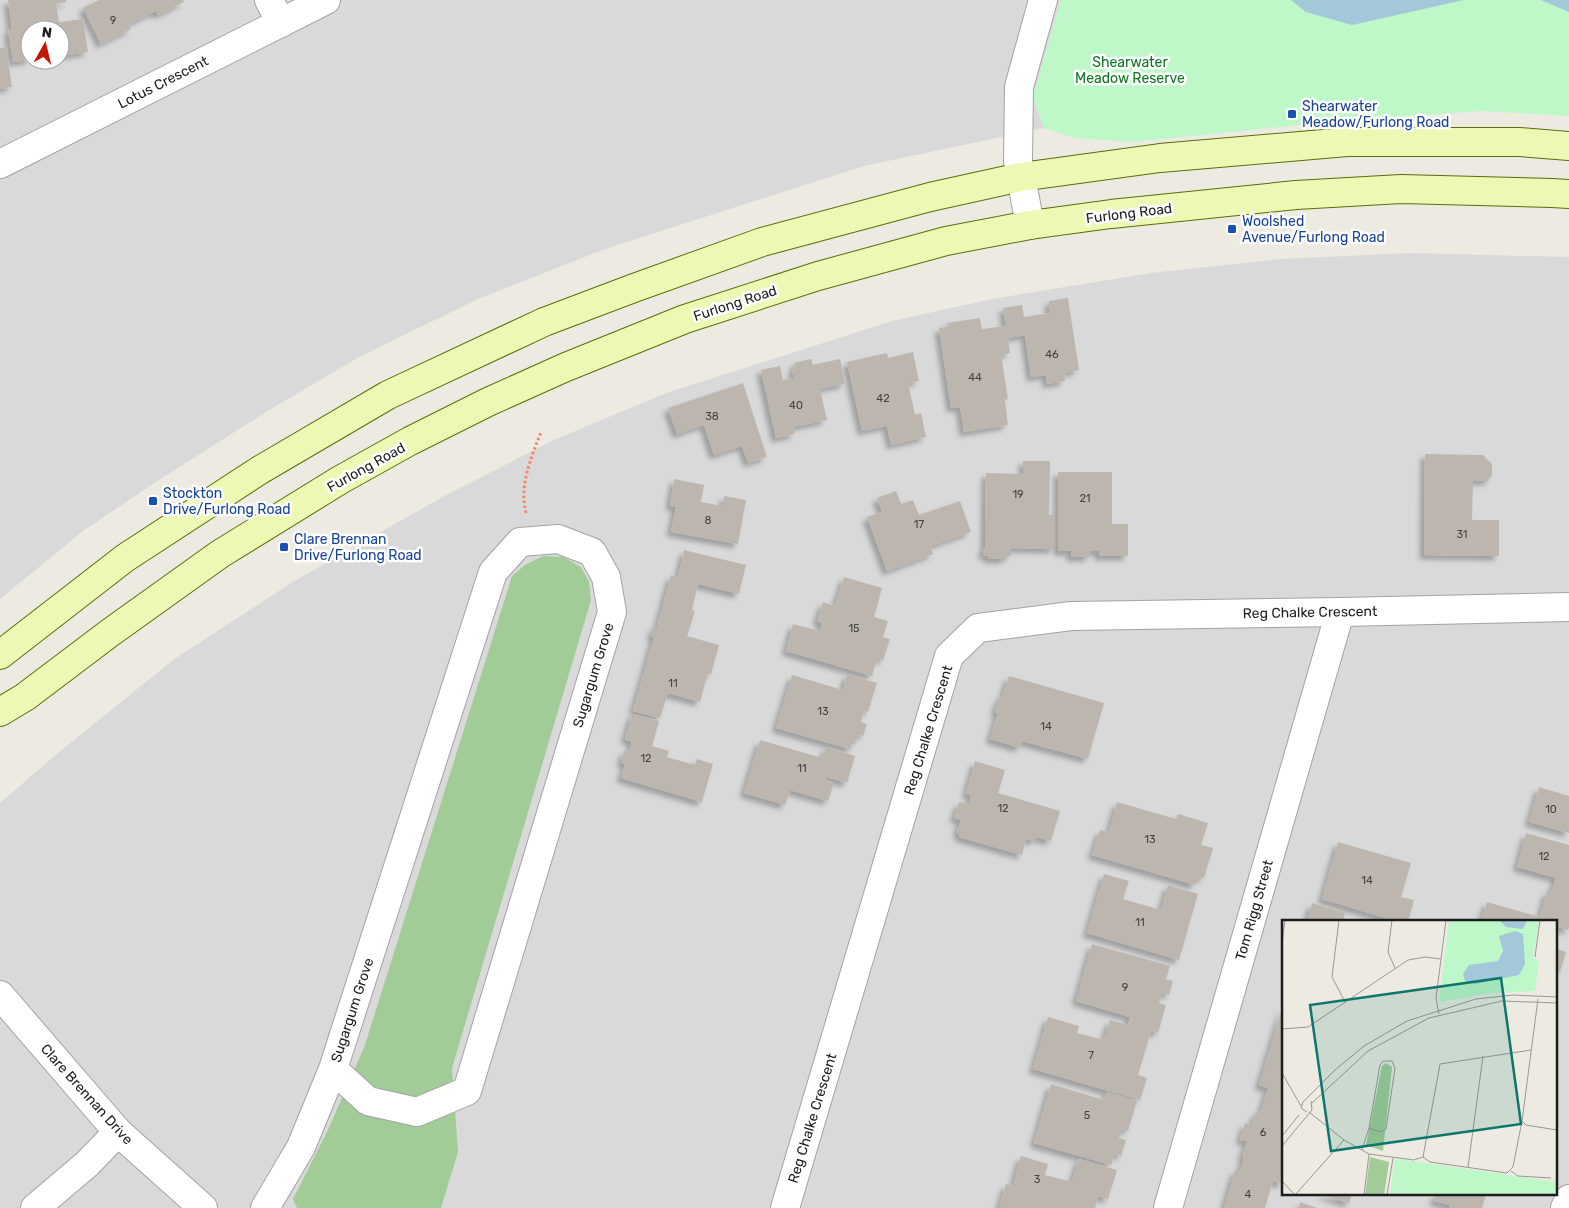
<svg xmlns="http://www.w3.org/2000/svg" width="1569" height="1208" viewBox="0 0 1569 1208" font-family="Rubik,sans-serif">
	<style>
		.residential { fill: #dad9d9; fill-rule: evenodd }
		.forest { fill: #a1cc97 }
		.park { fill: #bef8c8 }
		.water { fill: #a2c8da }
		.building { fill: #bdb6ae; filter: url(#shadow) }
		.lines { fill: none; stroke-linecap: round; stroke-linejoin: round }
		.minor-casing { stroke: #a3a3a3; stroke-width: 30 }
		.secondary-casing { stroke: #596f07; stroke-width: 30 }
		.path { stroke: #f68669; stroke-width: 3; stroke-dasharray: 2.5 2.5; stroke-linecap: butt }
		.minor { stroke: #fff; stroke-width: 28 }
		.secondary { stroke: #edf8b5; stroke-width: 28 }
		.transit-dot { fill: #1a4fb4; stroke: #fff; stroke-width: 2 }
		.labels { text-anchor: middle; stroke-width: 5; stroke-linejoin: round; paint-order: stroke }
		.number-label { font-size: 11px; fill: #444240 }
		.park-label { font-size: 14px; fill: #0d7621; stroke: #fff }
		.street-label { font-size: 14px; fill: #1c1c1c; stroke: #fff }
		.transit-label { font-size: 14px; fill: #164399; stroke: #fff; text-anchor: start }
		.inset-road { fill: none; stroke: #999892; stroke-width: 1 }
		.view { fill: #0f766e; fill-opacity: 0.15; stroke: #0f766e; stroke-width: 2.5 }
		.inset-edge { fill: none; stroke: #1c1c1c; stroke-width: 2.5 }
	</style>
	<defs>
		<filter id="shadow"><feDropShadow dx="-4.5" dy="4.5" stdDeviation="2.5" flood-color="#0004"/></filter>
	</defs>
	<rect width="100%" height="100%" fill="#edeae1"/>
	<g class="residential">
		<path d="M 0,0 L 1061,0 L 1033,97 L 1044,128 L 864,166 L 605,249 L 478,299 L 361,356 L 271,409 L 162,478 L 83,531 L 0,599 ZM 30,30 L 60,30 L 60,60 L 30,60 Z"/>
		<path d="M 1410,253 L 1569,257 L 1569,1208 L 0,1208 L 0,803 L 53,757 L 173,660 L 291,583 L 446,495 L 554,440 L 666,393 L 892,321 L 992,299 L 1151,273 L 1282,259 ZM 1283,922 L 1555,922 L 1555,1194 L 1283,1194 Z"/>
	</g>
	<polygon class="forest" points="543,556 563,557 581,567 589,582 591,600 452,1068 458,1152 441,1208 297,1208 293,1199 328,1130 365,1045 512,576 525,565"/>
	<polygon class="park" points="1061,0 1569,0 1569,116 1481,111 1329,122 1134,142 1075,138 1044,128 1033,97"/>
	<g class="water">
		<polygon points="1291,0 1464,0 1352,25 1306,12"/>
		<polygon points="1541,0 1569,0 1569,12"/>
	</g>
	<g class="building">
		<polygon points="8,0 66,0 66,2 56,4 59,22 83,19 88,52 60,56 60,30 30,30 30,60 13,62 8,29 12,29"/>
		<polygon points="99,0 183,0 184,2 158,15 156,11 129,24 131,29 101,44 83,8"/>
		<polygon points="6,47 12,87 0,89 0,48"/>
		<polygon points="1068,298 1079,370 1064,373 1065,381 1047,384 1046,375 1031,377 1025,335 1008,338 1010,353 1001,355 1008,399 1005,400 1008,425 964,432 960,407 951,408 939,328 948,327 947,323 980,318 982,329 1006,326 1003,308 1022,305 1024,317 1050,313 1049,301"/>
		<polygon points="913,352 919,381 908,383 915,415 921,413 926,437 891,445 887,426 862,431 847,362 887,353 888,358"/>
		<polygon points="811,359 813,365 840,359 845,384 820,389 827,420 793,427 795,434 776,438 761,370 780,366 783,380 794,378 792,370 795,369 794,363"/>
		<polygon points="743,383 767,457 748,463 742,446 714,455 704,425 677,434 668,408"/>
		<polygon points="1425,454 1483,455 1492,464 1492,475 1488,481 1473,480 1472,520 1499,520 1499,556 1424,555"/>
		<polygon points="1023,461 1050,461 1049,515 1054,515 1054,549 1011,548 1011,556 1006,556 1005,559 989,559 988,556 983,555 983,548 985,548 986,473 1023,474"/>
		<polygon points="1058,472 1112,472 1112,524 1128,524 1128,556 1099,556 1099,551 1090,551 1090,557 1071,557 1071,551 1058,551"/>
		<polygon points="674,479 704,485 701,502 723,506 724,496 746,500 738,544 671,532 676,507 670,506"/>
		<polygon points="896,491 901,504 913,500 919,515 960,501 971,532 931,546 933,554 887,571 867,517 882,512 877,498"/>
		<polygon points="684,550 746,565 739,594 698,584 692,610 695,611 687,636 719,645 711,674 708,673 700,702 668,693 660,718 633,711 654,637 651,636 654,627 657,627 671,575 678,577"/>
		<polygon points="844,577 882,588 874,617 888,621 883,637 890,639 883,660 877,658 872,676 786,651 793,624 820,631 822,623 817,621 823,602 835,606"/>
		<polygon points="847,674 877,683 868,712 864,711 861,722 867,724 863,736 857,735 855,745 852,744 850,749 776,728 792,675 843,690"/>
		<polygon points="1009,676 1104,703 1088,759 1022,741 1020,748 990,739 998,713 995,712 1000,696 1002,697"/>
		<polygon points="632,714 659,721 652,746 669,751 667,757 695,765 697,759 713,764 702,802 621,778 625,764 621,762 624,751 629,752 632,742 625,739"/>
		<polygon points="760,740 822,758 826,747 855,756 847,783 826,777 825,780 834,783 828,801 790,790 785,805 744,793"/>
		<polygon points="975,761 1005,770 998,793 1060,811 1051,841 1036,837 1034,841 1026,839 1022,855 959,837 960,834 957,833 961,820 954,818 959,802 969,804 971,795 966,794"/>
		<polygon points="1539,787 1569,796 1569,833 1529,822"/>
		<polygon points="1117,802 1176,819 1178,814 1208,823 1201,845 1213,848 1204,878 1198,877 1195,885 1092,855 1100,830 1109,832"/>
		<polygon points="1526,833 1569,845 1569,927 1568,930 1559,927 1556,940 1555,922 1481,922 1487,902 1540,917 1547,891 1551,893 1556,878 1517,867"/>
		<polygon points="1338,842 1411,863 1401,897 1414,900 1408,922 1399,922 1322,899"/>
		<polygon points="1104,874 1129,881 1123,899 1161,910 1168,885 1198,894 1179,960 1087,933"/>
		<polygon points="1312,903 1345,913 1343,922 1307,922"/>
		<polygon points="1092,944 1170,966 1166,979 1173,981 1169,995 1162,993 1159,1003 1166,1005 1158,1033 1151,1031 1138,1075 1147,1078 1140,1100 1033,1069 1048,1017 1079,1026 1077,1033 1104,1040 1110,1020 1128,1025 1130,1017 1076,1001"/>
		<polygon points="1555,948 1566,952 1560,972 1555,971"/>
		<polygon points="1283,1006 1283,1184 1273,1181 1265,1208 1224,1208 1235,1170 1240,1171 1244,1158 1242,1158 1247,1141 1240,1140 1245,1123 1252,1125 1255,1114 1257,1115 1258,1110 1261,1111 1268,1088 1259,1085"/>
		<polygon points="1051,1084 1104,1100 1107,1092 1137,1101 1128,1131 1122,1129 1119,1138 1126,1140 1121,1156 1114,1154 1111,1165 1034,1143"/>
		<polygon points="1021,1156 1048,1164 1045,1175 1072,1182 1079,1159 1117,1170 1108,1199 1098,1196 1095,1208 999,1208 1006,1184 1013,1186"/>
		<polygon points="1321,1194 1352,1194 1349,1203"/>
		<polygon points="1436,1194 1486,1194 1482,1208 1449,1208 1450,1205 1434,1201"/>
		<polygon points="1300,1202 1317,1208 1299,1208"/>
	</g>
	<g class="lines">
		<g class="minor-casing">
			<g id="minor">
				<polyline points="269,0 281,23"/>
				<polyline points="0,164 326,0"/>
				<polyline points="1030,225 1018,161 1019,87 1043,0"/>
				<polyline points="0,995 118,1132 203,1208"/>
				<polyline points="35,1208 87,1164 118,1132"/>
				<polyline points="265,1208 301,1147 333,1069 493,572 520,542 558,539 592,552 606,577 612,612 467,1091 417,1112 368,1101 333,1069"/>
				<polyline points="785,1208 949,656 978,628 1071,616 1340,612 1569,607"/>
				<polyline points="1168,1208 1340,612"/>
				<polyline points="1565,1208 1569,1199"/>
			</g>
		</g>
		<g class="secondary-casing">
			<g id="secondary">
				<polyline points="0,655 125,558 260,470 388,395 544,322 634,288 762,242 930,197 1021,177 1160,158 1347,142 1519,142 1569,146"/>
				<polyline points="0,712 25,697 111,632 220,554 340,480 410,441 488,402 566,367 685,319 818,276 946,241 1030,225 1111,214 1296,195 1401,189 1552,193 1569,194"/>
			</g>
		</g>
		<path class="path" d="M 526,513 C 519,485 531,458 541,432"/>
		<use href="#minor" class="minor"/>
		<use href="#secondary" class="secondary"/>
	</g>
	<g class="transit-dot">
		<rect x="1287" y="109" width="10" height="10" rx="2.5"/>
		<rect x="1227" y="224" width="10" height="10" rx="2.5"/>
		<rect x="148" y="496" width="10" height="10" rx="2.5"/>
		<rect x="279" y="542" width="10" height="10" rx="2.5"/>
	</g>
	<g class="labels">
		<g class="number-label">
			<text x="113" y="24">9</text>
			<text x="1052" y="358">46</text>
			<text x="975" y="381">44</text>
			<text x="883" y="402">42</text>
			<text x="796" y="409">40</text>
			<text x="712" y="420">38</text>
			<text x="1018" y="498">19</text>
			<text x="1085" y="502">21</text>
			<text x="708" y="524">8</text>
			<text x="919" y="528">17</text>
			<text x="1462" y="538">31</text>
			<text x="854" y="632">15</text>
			<text x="673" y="687">11</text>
			<text x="823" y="715">13</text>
			<text x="1046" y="730">14</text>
			<text x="646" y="762">12</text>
			<text x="802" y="772">11</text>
			<text x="1003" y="812">12</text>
			<text x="1551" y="813">10</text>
			<text x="1150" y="843">13</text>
			<text x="1544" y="860">12</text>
			<text x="1367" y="884">14</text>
			<text x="1140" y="926">11</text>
			<text x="1125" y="991">9</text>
			<text x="1091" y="1059">7</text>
			<text x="1087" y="1119">5</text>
			<text x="1263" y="1136">6</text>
			<text x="1037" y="1183">3</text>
			<text x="1248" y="1198">4</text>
		</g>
		<g class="park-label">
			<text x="1130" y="67">Shearwater<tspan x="1130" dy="16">Meadow Reserve</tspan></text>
		</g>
		<g class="street-label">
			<text transform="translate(163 82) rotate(-27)" y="5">Lotus Crescent</text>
			<text transform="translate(1129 213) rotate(-7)" y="5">Furlong Road</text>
			<text transform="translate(735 303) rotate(-18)" y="5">Furlong Road</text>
			<text transform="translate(366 467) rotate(-29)" y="5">Furlong Road</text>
			<text transform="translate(1310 612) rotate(-1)" y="5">Reg Chalke Crescent</text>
			<text transform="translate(593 675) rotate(-73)" y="5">Sugargum Grove</text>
			<text transform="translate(928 730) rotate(-73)" y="5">Reg Chalke Crescent</text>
			<text transform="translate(1254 910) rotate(-74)" y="5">Tom Rigg Street</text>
			<text transform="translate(352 1010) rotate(-72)" y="5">Sugargum Grove</text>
			<text transform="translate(87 1094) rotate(48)" y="5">Clare Brennan Drive</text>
			<text transform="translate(812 1118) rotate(-73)" y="5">Reg Chalke Crescent</text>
		</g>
		<g class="transit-label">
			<text x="1302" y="111">Shearwater<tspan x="1302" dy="16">Meadow/Furlong Road</tspan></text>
			<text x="1242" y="226">Woolshed<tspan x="1242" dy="16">Avenue/Furlong Road</tspan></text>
			<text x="163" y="498">Stockton<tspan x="163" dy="16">Drive/Furlong Road</tspan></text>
			<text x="294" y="544">Clare Brennan<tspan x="294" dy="16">Drive/Furlong Road</tspan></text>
		</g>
	</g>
	<g transform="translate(1282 920)">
		<rect width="275" height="275" fill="#edeae1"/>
		<path d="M 104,143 L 110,147 L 101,231 L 84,225 L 100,146 ZM 88,237 L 107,242 L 102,275 L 83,275 Z" fill="#a1cc97"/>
		<path d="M 167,0 L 257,0 L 251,38 L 257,41 L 253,71 L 210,73 L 157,82 ZM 116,239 L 275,262 L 275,275 L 108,275 L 112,241 Z" fill="#bef8c8"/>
		<path d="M 218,1 L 245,0 L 245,1 L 241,9 L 224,7 ZM 233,11 L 241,14 L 243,44 L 237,55 L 193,64 L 183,61 L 181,54 L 187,45 L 216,41 L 221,31 L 217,16 Z" fill="#a2c8da"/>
		<path class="inset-road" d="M 57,0 L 50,57 L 63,82M 110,0 L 106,32 L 113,48M 0,23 L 3,0M 253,37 L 258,0M 256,79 L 240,201 L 244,205 L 275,210M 157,94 L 154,78 L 164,0M 0,109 L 26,107 L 126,40 L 143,37 L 159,39M 0,153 L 19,186M 30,183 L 86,131 L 147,98 L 220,81 L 275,83M 25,192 L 19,188 L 21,182 L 53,150 L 82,126 L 125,101 L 194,79 L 231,75 L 275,77M 27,192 L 62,220 L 87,234 L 132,240 L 141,237 L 148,242 L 225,253 L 231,247 L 240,201M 0,216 L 17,195M 0,226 L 30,190 L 29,181M 80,230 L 87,208 L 98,145 L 101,141 L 110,141 L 113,148 L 104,209 L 98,212 L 87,208M 141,237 L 158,144 L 249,130M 186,247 L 201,136M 229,251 L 236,256 L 269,258M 0,261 L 13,275M 13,275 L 62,220M 82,275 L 87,234M 105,275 L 111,238"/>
		<path class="view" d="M 219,58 L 239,204 L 49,231 L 28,85 Z"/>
		<rect width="275" height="275" class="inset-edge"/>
	</g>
	<g transform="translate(45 45) rotate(8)"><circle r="24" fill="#ffffff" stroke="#a4a4a4"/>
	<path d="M0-4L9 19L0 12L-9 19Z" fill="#c31804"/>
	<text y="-8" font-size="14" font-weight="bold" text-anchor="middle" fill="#1c1c1c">N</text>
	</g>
</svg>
